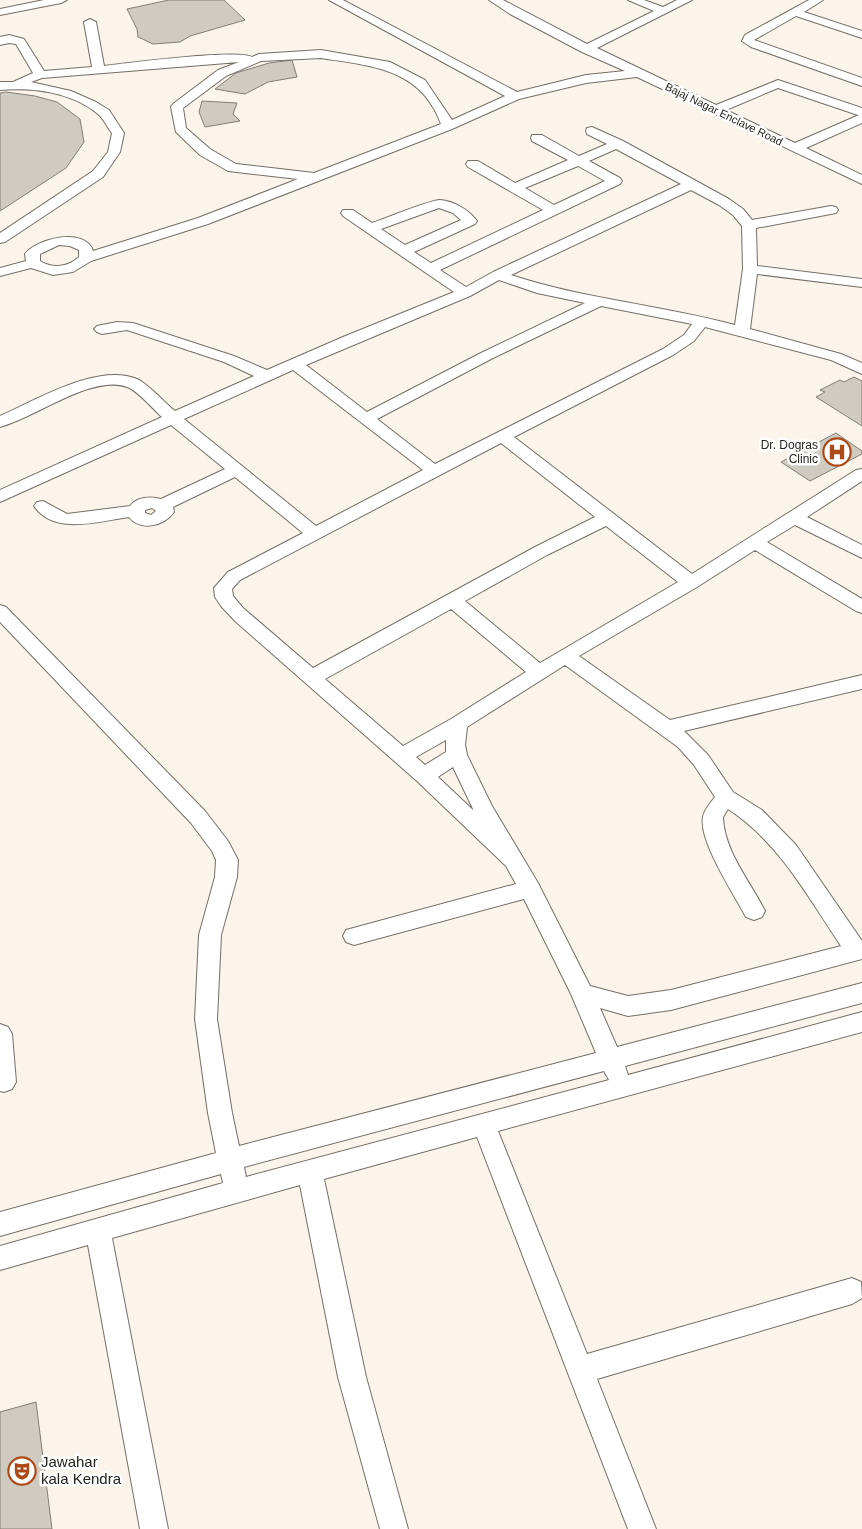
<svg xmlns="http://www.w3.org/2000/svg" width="862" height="1529" viewBox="0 0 862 1529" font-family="Helvetica,sans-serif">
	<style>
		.building { fill: #d0cbc1; stroke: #827e75 }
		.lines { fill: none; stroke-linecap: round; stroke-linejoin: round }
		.minor-casing { stroke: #746f66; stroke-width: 2 }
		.minor { fill: #fff; fill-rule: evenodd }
		.labels { text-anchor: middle; stroke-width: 5; stroke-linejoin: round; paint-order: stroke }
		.far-street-label { font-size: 11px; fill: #262421; stroke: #fff }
		.poi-label { font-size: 12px; fill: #262421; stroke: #fff; text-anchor: end }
		.near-poi-label { font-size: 15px; fill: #262421; stroke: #fff; text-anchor: start }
	</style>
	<rect width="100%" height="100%" fill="#faf4eb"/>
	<g class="building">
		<polygon points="169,0 224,0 245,20 190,36 180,42 153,44 138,37 137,29 127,9"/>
		<polygon points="292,60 297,77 268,82 245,94 215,89 236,73 269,63"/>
		<polygon points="6,92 35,96 57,102 80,119 84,142 66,168 0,211 0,93"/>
		<polygon points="202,101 237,103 233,114 240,121 205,127 199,112"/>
		<polygon points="854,377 862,381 862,426 816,397 825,392 820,390 840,380 844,382"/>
		<polygon points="836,433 862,451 862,454 810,481 781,462"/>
		<polygon points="36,1402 52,1529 0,1529 0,1412"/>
	</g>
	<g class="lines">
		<g class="minor-casing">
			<g id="minor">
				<polygon points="44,0 67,0 61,3 0,15 0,9"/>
				<path d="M 329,0 L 343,0 L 517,92 L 586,75 L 625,71 L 582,52 L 510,14 L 489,0 L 503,0 L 587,44 L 654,11 L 628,0 L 644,0 L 663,7 L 677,0 L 692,0 L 597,48 L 716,105 L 778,80 L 862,108 L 862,123 L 806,148 L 862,175 L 862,184 L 637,77 L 586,83 L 519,99 L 452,129 L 208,224 L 91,261 L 73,272 L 53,275 L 31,268 L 0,276 L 0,268 L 26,261 L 25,254 C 37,238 86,227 93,251 L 198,218 L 298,179 L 228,171 L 200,155 L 176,132 L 171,107 L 173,104 L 218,70 L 239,62 L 42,78 L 31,82 L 71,91 L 96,102 L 109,110 L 124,133 L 120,152 L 103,177 L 5,242 L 0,243 L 0,233 L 93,171 L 108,152 L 112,133 C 107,127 104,119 98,114 C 72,92 32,87 0,90 L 0,82 L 13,82 L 33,73 L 16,44 L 9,43 L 0,45 L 0,37 L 9,35 L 24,39 L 44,71 L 92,67 L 84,22 L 90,19 L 96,22 L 104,66 C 127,63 238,49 252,57 L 259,54 L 321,50 L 390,62 L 425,80 L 452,120 L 505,96 ZM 321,58 C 371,66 421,68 441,124 L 314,173 L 236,164 L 210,149 L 186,128 L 183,108 L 226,76 L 261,61 ZM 778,88 L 858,115 L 859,115 L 795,143 L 726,110 ZM 59,245 L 70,246 L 79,250 L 79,257 C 68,267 53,269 40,261 L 40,254 Z"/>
				<polygon points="809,0 823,0 804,12 862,31 862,38 796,16 754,40 862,78 862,86 751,47 742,41 745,35"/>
				<path d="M 592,127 L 623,141 L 729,199 L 743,209 L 752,220 L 831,206 L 836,207 L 838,210 L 836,213 L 756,228 L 757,266 L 862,279 L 862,287 L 757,274 L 750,329 L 841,354 L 862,363 L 862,374 L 831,360 L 705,327 L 694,341 L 673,355 L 514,437 L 692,574 L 856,470 L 862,469 L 862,481 L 807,517 L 862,545 L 862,558 L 795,525 L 767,542 L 862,599 L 862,613 L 856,611 L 755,550 L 697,587 L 579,656 L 670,720 L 862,675 L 862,689 L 684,731 L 708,755 L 733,792 L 762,810 L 796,845 L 862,941 L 862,959 L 671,1010 L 628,1016 L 600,1008 L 617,1047 L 862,983 L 862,1003 L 625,1066 L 628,1075 L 862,1012 L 862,1032 L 498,1131 L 587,1354 L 852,1278 L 861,1282 L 862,1298 L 852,1304 L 597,1379 L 656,1529 L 628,1529 L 477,1137 L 324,1179 L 366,1377 L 408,1529 L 380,1529 L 338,1377 L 300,1185 L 112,1238 L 168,1529 L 140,1529 L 88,1245 L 0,1270 L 0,1246 L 223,1183 L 221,1174 L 0,1236 L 0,1212 L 216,1153 L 208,1113 L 195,1019 L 199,935 L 215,877 L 216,860 L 212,851 L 191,823 L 0,622 L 0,605 L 6,607 L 205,811 L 228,841 L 238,860 L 237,877 L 221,935 L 217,1019 L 232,1113 L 239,1146 L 596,1053 L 571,994 L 524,899 L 354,945 L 346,942 L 343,936 L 346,930 L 516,884 L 506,866 L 417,781 L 235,621 L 221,606 L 215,597 L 214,588 L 228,572 L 303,533 L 235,477 L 173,507 L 174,512 C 164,526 141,532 129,517 C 100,521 54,536 34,506 L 37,502 L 43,501 L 67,514 L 130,506 C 136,497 151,496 161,499 L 225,469 L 171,425 L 0,502 L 0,490 L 162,417 C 153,409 137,390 127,387 C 92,374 35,418 0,427 L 0,416 C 37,400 97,363 137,379 C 148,384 165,403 175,411 L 254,376 L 224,362 L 127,330 L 102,334 L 97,332 L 94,329 L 97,326 L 117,322 L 133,323 L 234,356 L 267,370 L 343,337 L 454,292 L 343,216 L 341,213 L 343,210 L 353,210 L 372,223 C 384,219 430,200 440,200 C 454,201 469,210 477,221 L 475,224 L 414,252 L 431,263 L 543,210 L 468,167 L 466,164 L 468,161 L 478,161 L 515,183 L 568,160 L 532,141 L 531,138 L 532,135 L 542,135 L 579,156 L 607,144 L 587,134 L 586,131 L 587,128 ZM 616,149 L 681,184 L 493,272 L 466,287 L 440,270 L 620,184 L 622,181 L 620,178 L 589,161 ZM 578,166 L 605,181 L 554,205 L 525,188 ZM 691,190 L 719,205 L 733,215 L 742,226 L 743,269 L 735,325 C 661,305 583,299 511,275 ZM 439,208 L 453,213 L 461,220 L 405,245 L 381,229 ZM 499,280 L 537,293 L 585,303 L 481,353 L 367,412 L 306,365 L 470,296 ZM 601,306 L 692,324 L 684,335 L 663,349 L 435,464 L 377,419 L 491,359 ZM 293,370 L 423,470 L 316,526 L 184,419 ZM 501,443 L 595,517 L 535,547 L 313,668 L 243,608 L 233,596 L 232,589 L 240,580 ZM 152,508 L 156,511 L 151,515 L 145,513 L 145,510 ZM 606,526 L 678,582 L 540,663 L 465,601 L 547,555 ZM 451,609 L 526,672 L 451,719 L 403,746 L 325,679 ZM 565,665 L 678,747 L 694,765 L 715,797 C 711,802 704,810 703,817 C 698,840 735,896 746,917 L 754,920 L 762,917 L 765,911 C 750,881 724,851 723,817 L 728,809 C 779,842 808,897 841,946 L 671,990 L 628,996 L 590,986 L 538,883 L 492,806 L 467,755 L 465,745 L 467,727 ZM 446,740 L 446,752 L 425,765 L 416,757 ZM 453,767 L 473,809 L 473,810 L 438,777 ZM 604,1071 L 609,1080 L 246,1177 L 244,1167 Z"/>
				<polygon points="0,1024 8,1027 12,1034 16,1082 12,1089 4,1092 0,1091"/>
			</g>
		</g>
		<use href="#minor" class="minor"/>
	</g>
	<defs>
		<g id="hospital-ring" transform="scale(1.4375)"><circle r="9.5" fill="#fff" stroke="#ad4917" stroke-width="1.5"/><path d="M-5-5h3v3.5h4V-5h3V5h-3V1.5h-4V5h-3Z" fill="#ad4917"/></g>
		<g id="theatre-ring" transform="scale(1.4375)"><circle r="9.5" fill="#fff" stroke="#ad4917" stroke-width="1.5"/><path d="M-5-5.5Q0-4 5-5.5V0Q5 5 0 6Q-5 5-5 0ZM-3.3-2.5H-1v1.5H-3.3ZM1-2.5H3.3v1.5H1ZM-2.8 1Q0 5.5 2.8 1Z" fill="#ad4917"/></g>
	</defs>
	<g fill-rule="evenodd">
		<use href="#hospital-ring" x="837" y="452"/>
		<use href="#theatre-ring" x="22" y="1471"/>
	</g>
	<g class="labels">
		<g class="far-street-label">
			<text transform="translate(724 114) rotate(26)" y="4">Bajaj Nagar Enclave Road</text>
		</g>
		<g class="poi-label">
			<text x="818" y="449">Dr. Dogras<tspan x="818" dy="14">Clinic</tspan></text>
		</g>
		<g class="near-poi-label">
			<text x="41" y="1467">Jawahar<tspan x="41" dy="17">kala Kendra</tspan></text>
		</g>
	</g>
</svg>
